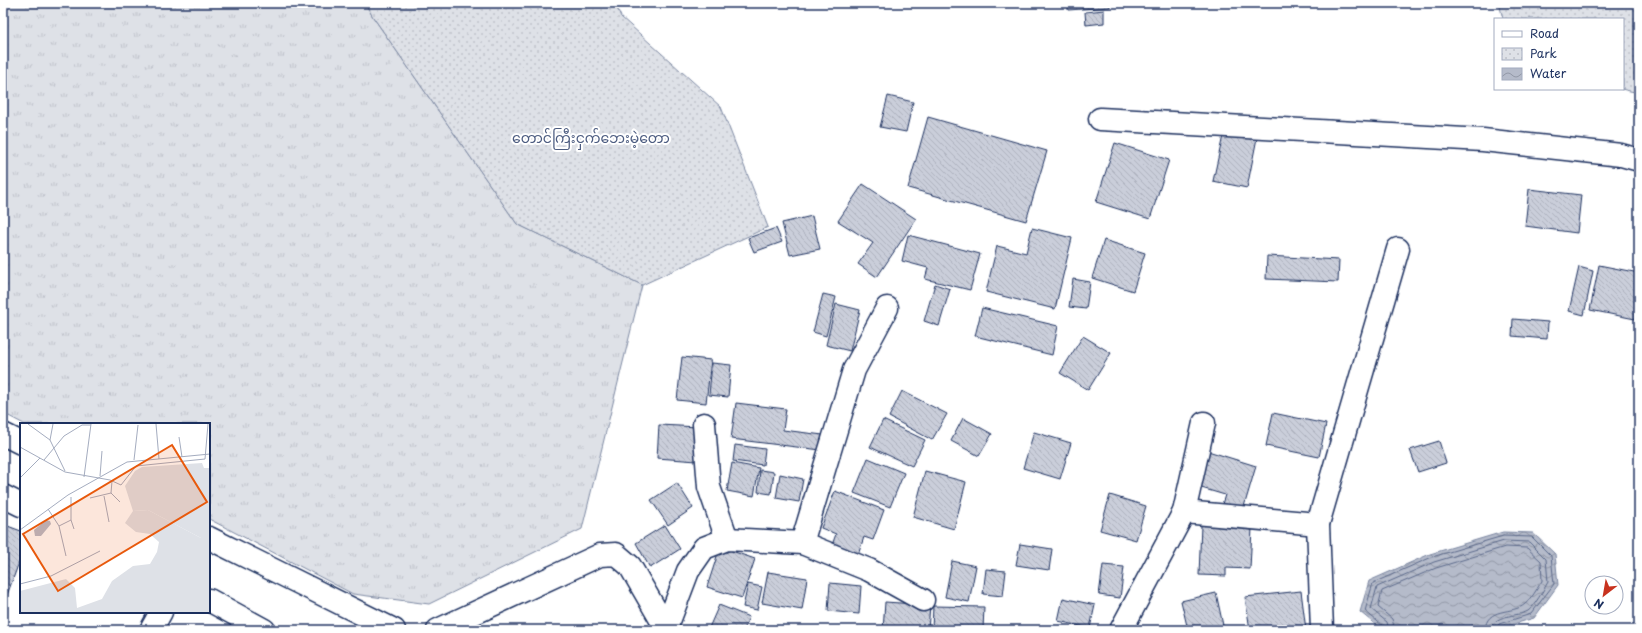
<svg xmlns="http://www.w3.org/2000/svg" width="1642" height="633" viewBox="0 0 1642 633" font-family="'Playpen Sans','Noto Sans Myanmar',sans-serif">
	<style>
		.grass { fill: url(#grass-tufts); stroke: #7c88a2 }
		.park { fill: url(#park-dots); stroke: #7c88a2 }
		.water { fill: url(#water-waves); stroke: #77839f }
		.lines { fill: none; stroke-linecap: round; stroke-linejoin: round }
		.shore { stroke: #596789; stroke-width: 1 }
		.building { fill: url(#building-back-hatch); stroke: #1b2f5e }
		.minor-casing { stroke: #1b2f5e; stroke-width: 25 }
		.minor { stroke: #fff; stroke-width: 22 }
		.labels { text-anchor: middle; stroke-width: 4; stroke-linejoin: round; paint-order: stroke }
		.park-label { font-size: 14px; fill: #4c5c80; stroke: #fff }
		.inset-road { fill: none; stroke: #a4acbf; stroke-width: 1 }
		.view { fill: #e8590c; fill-opacity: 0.15; stroke: #e8590c; stroke-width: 2 }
		.inset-edge { fill: none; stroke: #1b2f5e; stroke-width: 2 }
	</style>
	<defs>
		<pattern id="grass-tufts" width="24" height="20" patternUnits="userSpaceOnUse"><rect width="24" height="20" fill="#dee1e7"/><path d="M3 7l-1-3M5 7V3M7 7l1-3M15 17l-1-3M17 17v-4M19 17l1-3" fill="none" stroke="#bec1c9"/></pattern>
		<pattern id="park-dots" width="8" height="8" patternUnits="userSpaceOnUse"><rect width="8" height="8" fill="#dee1e7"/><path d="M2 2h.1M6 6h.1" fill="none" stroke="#bec1c9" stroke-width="1.8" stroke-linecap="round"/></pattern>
		<pattern id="water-waves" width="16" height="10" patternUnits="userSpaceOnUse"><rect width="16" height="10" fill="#b5bbca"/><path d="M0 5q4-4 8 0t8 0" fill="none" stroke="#9298a7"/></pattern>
		<pattern id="building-back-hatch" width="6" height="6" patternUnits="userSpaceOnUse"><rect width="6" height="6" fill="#caceda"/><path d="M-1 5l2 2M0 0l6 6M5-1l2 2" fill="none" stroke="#adb1be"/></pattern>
	</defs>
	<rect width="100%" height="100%" fill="#fff"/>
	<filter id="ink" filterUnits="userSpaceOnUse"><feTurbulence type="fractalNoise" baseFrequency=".025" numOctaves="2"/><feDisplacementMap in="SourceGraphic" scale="8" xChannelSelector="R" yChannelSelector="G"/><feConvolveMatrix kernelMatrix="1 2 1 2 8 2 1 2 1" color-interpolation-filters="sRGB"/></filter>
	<g filter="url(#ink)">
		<polygon class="grass" points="3,3 365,3 373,17 517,224 642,285 582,529 429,604 353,594 209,519 209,424 24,424 3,413"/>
		<g class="park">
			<polygon points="365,3 615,3 621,17 721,107 768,227 642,285 517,224 373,17"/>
			<polygon points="1499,3 1639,3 1639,93 1621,89 1623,89 1623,19 1503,19"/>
		</g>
		<polygon class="water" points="1503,532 1533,533 1555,554 1558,585 1534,618 1494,630 1382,630 1360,612 1369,581 1430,554"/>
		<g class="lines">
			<g class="shore">
				<polyline points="1384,630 1383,626 1365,611 1373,583 1432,557 1503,536 1532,537 1551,556 1554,584 1531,614 1499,624 1496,630"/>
				<path d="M 1389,630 L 1387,622 L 1371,609 L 1377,587 L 1434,562 L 1504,541 L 1529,542 L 1546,559 L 1548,582 C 1544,589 1534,607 1528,611 C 1517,617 1492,614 1491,630"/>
				<path d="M 1395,630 L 1392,619 L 1378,607 L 1382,591 L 1436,568 L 1505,547 L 1527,548 L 1541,561 L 1542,581 C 1537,588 1532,599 1525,604 C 1513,615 1486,606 1485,630"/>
			</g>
		</g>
		<g class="building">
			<polygon points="1068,3 1110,3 1110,7 1068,10"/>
			<polygon points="1104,10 1104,23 1086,25 1085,12"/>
			<polygon points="888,96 913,102 906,132 880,127"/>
			<polygon points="928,117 1047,151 1026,221 908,188"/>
			<polygon points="1224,131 1257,138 1247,188 1213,181"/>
			<polygon points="1115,143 1169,160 1150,219 1096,202"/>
			<polygon points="863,184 916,219 877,277 858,264 873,243 838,221"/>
			<polygon points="1529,189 1581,195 1577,233 1525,226"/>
			<polygon points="812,216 820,249 790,255 782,223"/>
			<polygon points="776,228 782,242 754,252 748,238"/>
			<polygon points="1032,228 1072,238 1055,309 986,292 997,246 1026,253"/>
			<polygon points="908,235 980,254 970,290 925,279 928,268 902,261"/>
			<polygon points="1104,240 1145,253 1133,291 1092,278"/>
			<polygon points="1267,256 1339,260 1338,282 1266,279"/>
			<polygon points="1599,265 1639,273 1639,300 1635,319 1590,310"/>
			<polygon points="1579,267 1593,271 1584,315 1569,311"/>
			<polygon points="1073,279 1090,282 1086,309 1069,307"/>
			<polygon points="935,284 950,289 939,326 924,321"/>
			<polygon points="823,294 836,297 826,336 813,332"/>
			<polygon points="836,304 860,310 850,351 826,345"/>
			<polygon points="982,308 1058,326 1052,355 975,336"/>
			<polygon points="1513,319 1548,322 1547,339 1512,336"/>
			<polygon points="1083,336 1111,353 1088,390 1060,373"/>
			<polygon points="682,357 711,360 706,403 677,400"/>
			<polygon points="712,363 731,365 728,397 709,395"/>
			<polygon points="902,391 947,414 932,440 889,417"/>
			<polygon points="736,403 786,409 783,430 823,435 821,450 731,439"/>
			<polygon points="1273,413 1326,424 1319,457 1266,446"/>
			<polygon points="963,418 992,434 979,456 951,441"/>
			<polygon points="883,420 925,440 912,466 870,447"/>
			<polygon points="659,425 699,427 697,461 657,458"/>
			<polygon points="1034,432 1071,443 1060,479 1023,468"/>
			<polygon points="1439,441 1446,463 1418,472 1410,450"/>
			<polygon points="735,445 765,449 763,465 733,461"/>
			<polygon points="1208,451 1256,466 1243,510 1222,504 1225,495 1198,487"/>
			<polygon points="868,458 904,473 890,507 854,493"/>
			<polygon points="732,463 759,468 754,496 727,491"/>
			<polygon points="760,470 774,472 771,494 758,492"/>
			<polygon points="925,471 966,482 954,529 913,517"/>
			<polygon points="780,474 803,479 799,502 776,498"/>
			<polygon points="677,483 693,508 668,525 651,500"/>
			<polygon points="835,491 884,510 873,540 864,537 858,555 832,545 836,534 821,528"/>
			<polygon points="1110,495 1146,506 1136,540 1100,530"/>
			<polygon points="5,525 21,531 21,557 3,606 3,530"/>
			<polygon points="665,525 680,549 650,568 636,543"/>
			<polygon points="1201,525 1252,528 1250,569 1226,568 1226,576 1199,575"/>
			<polygon points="1020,544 1052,549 1049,570 1016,565"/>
			<polygon points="720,547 755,559 742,598 707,587"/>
			<polygon points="952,561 976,566 969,602 945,597"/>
			<polygon points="1103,565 1124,567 1120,598 1099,595"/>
			<polygon points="986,569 1006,571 1003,596 983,594"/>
			<polygon points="768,572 807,578 802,610 762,603"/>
			<polygon points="830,583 861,586 859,614 828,611"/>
			<polygon points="748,584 762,587 757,610 743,607"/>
			<polygon points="1301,591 1306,630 1250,630 1245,597"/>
			<polygon points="1216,593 1224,630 1188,630 1181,601"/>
			<polygon points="1063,598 1095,605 1090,628 1058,621"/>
			<polygon points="885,602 930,605 928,630 883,630"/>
			<polygon points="719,605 749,617 744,630 708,630"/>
			<polygon points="933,606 984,607 983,630 932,630"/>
		</g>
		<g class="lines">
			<g class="minor-casing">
				<g id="minor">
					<polyline points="1100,119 1483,140 1621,155 1639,160"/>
					<polyline points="704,424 709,487 727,539"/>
					<polyline points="3,434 21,443"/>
					<polyline points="3,496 21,505"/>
					<polyline points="1184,512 1318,524"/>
					<polyline points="209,538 394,630"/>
					<polyline points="802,543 854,370 887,308"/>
					<polyline points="209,600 264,630"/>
					<polyline points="666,629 688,571 704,548 727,539 802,543 869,570 923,600"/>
					<polyline points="151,630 161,612"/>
					<polyline points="438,630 600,555 616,554 630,566 667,630"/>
					<polyline points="1121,630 1184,512 1204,423"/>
					<polyline points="1322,630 1318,524 1398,249"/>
				</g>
			</g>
			<use href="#minor" class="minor"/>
		</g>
	</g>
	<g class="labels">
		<g class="park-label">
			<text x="591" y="143">တောင်ကြီးငှက်ဘေးမဲ့တော</text>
		</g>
	</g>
	<g transform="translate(20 423)">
		<rect width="190" height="190" fill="#fff"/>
		<path d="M 182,40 L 184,45 L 190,45 L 190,115 L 181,115 L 128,87 L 113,88 L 105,63 L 115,48 L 122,44 Z" fill="#dee1e7"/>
		<path d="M 128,87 L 181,115 L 190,115 L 190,189 L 0,189 L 0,168 L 46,156 L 55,165 L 57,185 L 82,176 L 92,158 L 113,143 L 130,141 L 137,129 L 139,119 L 130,111 L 116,109 L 105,100 L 113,88 Z" fill="#dee1e7"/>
		<path d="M 26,97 L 30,98 L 31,101 L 21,113 L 15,113 L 14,107 Z" fill="#b5bbca"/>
		<path class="inset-road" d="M 8,1 L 30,17 L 45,48M 136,1 L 139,36M 159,14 L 162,34M 30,17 L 33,1M 0,24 L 45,49 L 90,57 L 101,62 L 116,43 L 185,36 L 188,1M 24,37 L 44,13 L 62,2 L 71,2M 114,37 L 118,2M 80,53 L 82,28M 64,54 L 71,1M 0,55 L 20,35M 91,70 L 100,79M 84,73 L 89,99M 51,74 L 51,97 L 54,106M 70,75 L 91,70 L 92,58M 28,86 L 39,103 L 46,133M 39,103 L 51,97M 0,107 L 48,72 L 107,39 L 190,31M 0,161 L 31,153 L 80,128"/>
		<path class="view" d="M 152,22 L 187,79 L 38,168 L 3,111 Z"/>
		<rect width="190" height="190" class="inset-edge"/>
	</g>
	<rect width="1642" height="633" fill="none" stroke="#fff" stroke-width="16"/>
	<rect x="8" y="8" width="1626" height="617" fill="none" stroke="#1b2f5e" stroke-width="1.5" filter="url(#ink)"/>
	<rect x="1494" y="18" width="130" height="72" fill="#ffffff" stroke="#a4acbf"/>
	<rect x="1502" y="31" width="20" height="6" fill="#ffffff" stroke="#a4acbf"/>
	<text x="1530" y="38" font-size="12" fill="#1b2f5e">Road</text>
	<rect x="1502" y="48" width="20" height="12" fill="url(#park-dots)" stroke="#a4acbf"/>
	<text x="1530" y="58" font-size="12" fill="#1b2f5e">Park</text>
	<rect x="1502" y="68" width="20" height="12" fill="url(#water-waves)" stroke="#a4acbf"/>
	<text x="1530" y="78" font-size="12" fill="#1b2f5e">Water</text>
	<g transform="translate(1604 595) rotate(211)"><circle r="19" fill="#ffffff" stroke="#a4acbf"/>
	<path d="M0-3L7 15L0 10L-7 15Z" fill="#c8321e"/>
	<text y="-6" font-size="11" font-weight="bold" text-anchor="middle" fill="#1b2f5e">N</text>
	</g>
</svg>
